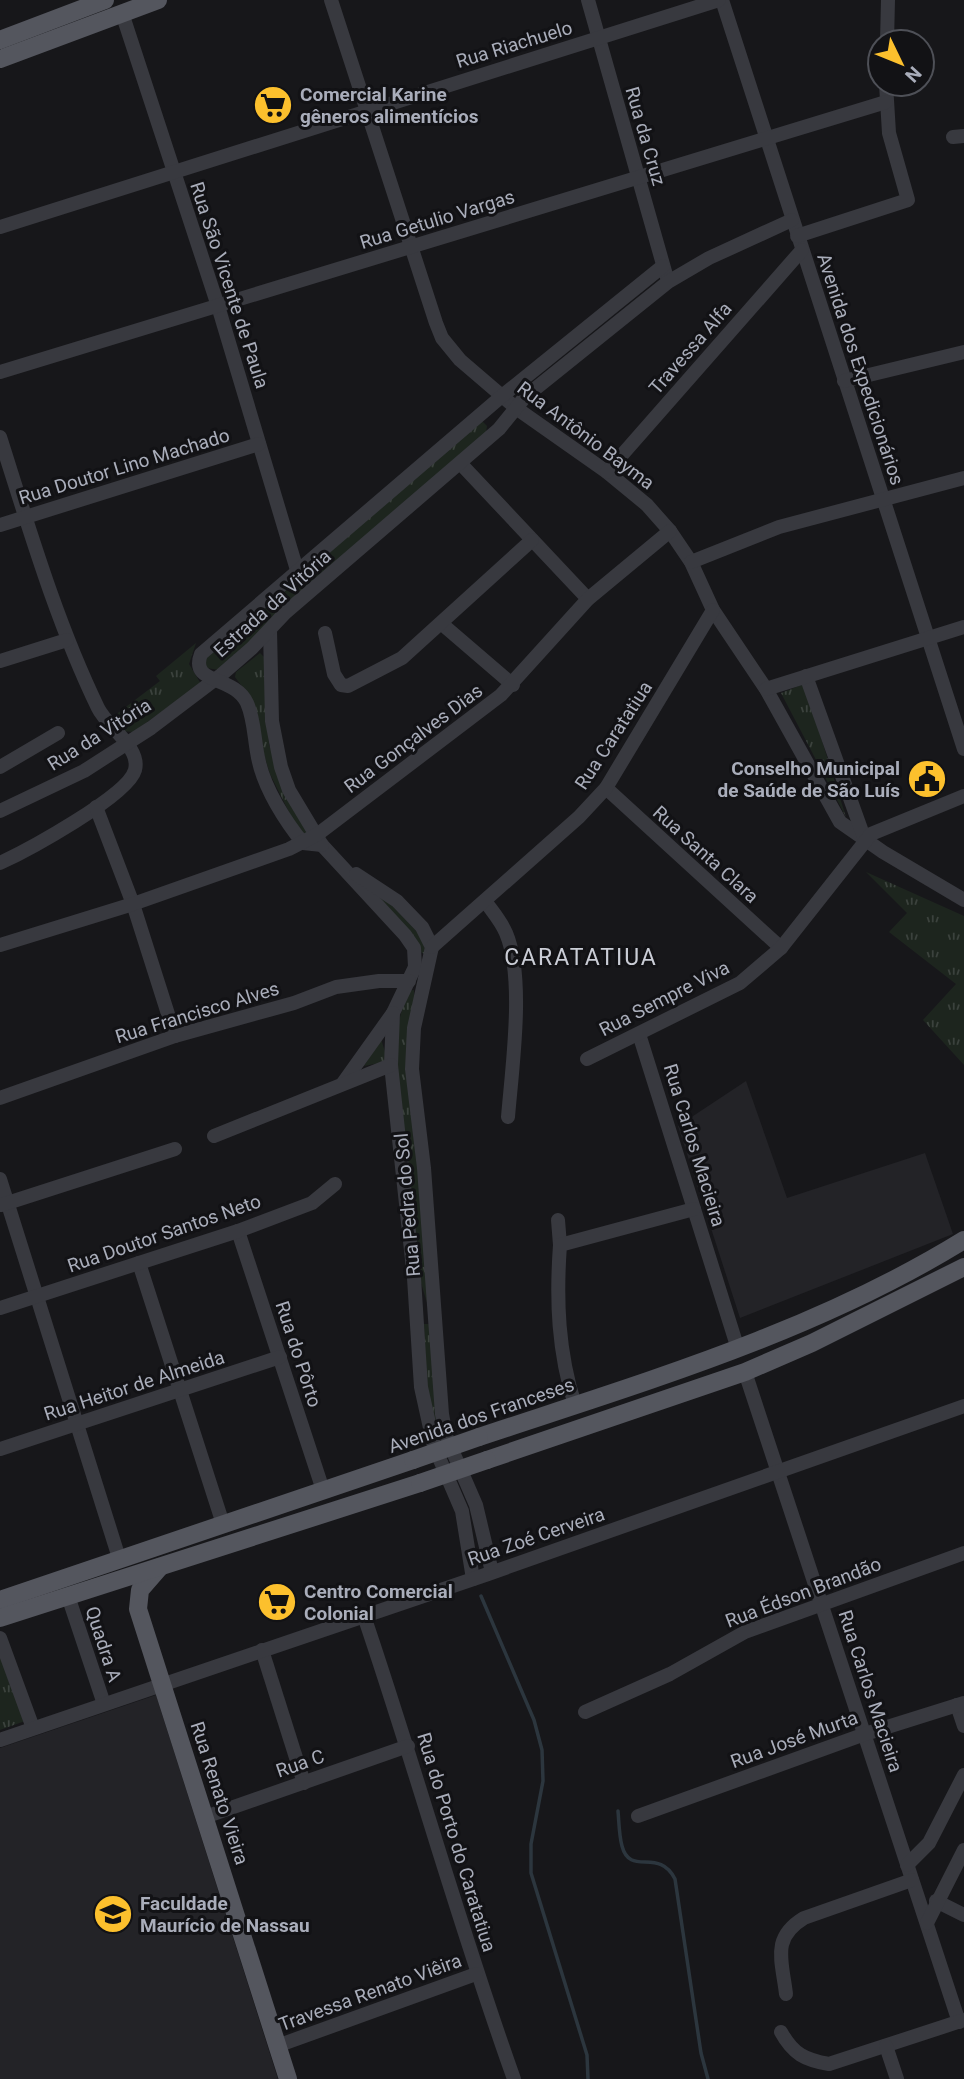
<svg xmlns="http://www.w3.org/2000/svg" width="964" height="2079" viewBox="0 0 964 2079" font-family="Roboto,sans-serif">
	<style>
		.built { fill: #232327 }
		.grass { fill: url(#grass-tufts) }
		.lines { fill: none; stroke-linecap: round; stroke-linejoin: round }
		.stream { stroke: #2c363e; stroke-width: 3.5 }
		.minor { stroke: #38393f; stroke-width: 14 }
		.major { stroke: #54565e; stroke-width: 18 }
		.major-bridge { stroke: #54565e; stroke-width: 18 }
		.labels { text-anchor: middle; stroke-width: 6; stroke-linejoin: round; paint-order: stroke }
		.street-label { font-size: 19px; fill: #a9adba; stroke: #121215 }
		.poi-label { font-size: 19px; font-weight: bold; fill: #a9adba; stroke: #121215; text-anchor: start }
		.quarter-label { font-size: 23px; letter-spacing: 2px; fill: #cacdd6; stroke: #121215 }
	</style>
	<defs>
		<pattern id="grass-tufts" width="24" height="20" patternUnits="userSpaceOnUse" patternTransform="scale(1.75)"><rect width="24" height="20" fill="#1d251e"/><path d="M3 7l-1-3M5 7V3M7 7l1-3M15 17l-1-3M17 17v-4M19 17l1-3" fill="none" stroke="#3b423d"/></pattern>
	</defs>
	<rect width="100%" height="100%" fill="#17171a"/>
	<g class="built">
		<polygon points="746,1081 787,1198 925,1153 953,1234 740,1318 678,1126"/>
		<polygon points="156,1695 278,2079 0,2079 0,1748"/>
	</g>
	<g class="grass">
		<polygon points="482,421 487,426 486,432 219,670 207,668 204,659"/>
		<polygon points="196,643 189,664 201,684 133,732 122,731 110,719 160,681 156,676"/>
		<polygon points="260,653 264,657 269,745 308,832 304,835 293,820 270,774 244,689 235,677 236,672"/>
		<polygon points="804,684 846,817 781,693"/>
		<polygon points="866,872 964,916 964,1065 923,1020 956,984 889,932 907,913"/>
		<polygon points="375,888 426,941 425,954 422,953 372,890"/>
		<path d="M 414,990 L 429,1309 L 421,1283 L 397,1067 C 396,1040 397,1016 409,991 Z"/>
		<polygon points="381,1039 387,1058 384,1062 364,1066"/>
		<polygon points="424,1324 431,1324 441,1433 436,1435 427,1395"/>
		<polygon points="0,1654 25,1721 0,1730"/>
	</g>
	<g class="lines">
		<g class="stream">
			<polyline points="481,1596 534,1720 542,1750 543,1781 531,1844 531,1873 587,2055 588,2079"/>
			<path d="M 618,1811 C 619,1822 619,1835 622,1846 C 630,1877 659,1847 675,1879 L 701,2053 L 708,2079"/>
		</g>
		<g class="minor">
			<polyline points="331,0 436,323 442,338 460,360 516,408 607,472 647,505 670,531 691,562 713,610 766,689 840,822 883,852 964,900"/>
			<polyline points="588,0 666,275"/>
			<polyline points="722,0 964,749"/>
			<polyline points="122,13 218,306 297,570"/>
			<polyline points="887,42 888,0"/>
			<polyline points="953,137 964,136"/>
			<polyline points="0,227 719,0"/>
			<polyline points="797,236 908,200 889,133 886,84"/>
			<polyline points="0,372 886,102"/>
			<polyline points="844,381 964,352"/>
			<path d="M 0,437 C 29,528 56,621 98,708 C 107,727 141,747 135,770 C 128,796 26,851 0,863"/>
			<polyline points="461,464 588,599"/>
			<polyline points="607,472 802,250"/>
			<polyline points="0,525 259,444"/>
			<polyline points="691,562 779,527 964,478"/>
			<polyline points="442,624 513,685"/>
			<polyline points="270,630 272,721 281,767 289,790 322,845 405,935 414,948 415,967 393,1013 391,1065 414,1278 421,1387 434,1446 462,1511 473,1579"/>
			<polyline points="325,633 334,674 341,685 348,686 402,658 532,540"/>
			<polyline points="0,661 67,640"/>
			<polyline points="806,676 865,840"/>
			<polyline points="766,689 964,627"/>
			<polyline points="0,767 58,733"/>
			<polyline points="606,788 781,948"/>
			<polyline points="96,807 133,904 175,1036"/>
			<polyline points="0,811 84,771 151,728 221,675 252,648 285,613 499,429 525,397 668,282 709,258 792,220"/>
			<path d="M 322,845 L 303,843 C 285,821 265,789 259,762 C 254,742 255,721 247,703 C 234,675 189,685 201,654 L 502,396 L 663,266"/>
			<polyline points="356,874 397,901 422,927 432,947 414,1028 412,1069 424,1168 442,1414 446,1436 476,1505 492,1572"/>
			<path d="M 485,901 C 492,911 501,921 506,933 C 525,978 512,1067 508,1117"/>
			<polyline points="0,945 133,904 289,849 318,834 501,695 588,599 670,531"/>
			<polyline points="432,947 579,817 606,788 713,610"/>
			<polyline points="639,1034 738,1349"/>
			<polyline points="587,1059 740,983 781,948 871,834 964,796"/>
			<polyline points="343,1083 393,1013"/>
			<polyline points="0,1098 175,1036 294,1003 336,987 379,981 409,981"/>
			<polyline points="214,1136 391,1065"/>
			<polyline points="0,1179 119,1558"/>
			<polyline points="1,1205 175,1149"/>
			<polyline points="558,1220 560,1245"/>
			<polyline points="238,1231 323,1490"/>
			<polyline points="139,1263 223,1524"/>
			<polyline points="0,1308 238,1231 312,1203 335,1184"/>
			<polyline points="745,1372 959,2022"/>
			<path d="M 575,1405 C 558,1352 556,1300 560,1245 L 694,1209"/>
			<polyline points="0,1449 280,1357"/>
			<polyline points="68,1596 104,1704"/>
			<path d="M 364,1616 C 416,1769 459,1926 514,2079"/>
			<polyline points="0,1638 33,1728"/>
			<polyline points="262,1650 304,1783"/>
			<polyline points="957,1705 964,1726"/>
			<polyline points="585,1712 670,1674 745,1632 964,1553"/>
			<polyline points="0,1740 488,1574 964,1406"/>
			<polyline points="638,1816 865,1734 964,1703"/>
			<polyline points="205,1817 408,1746"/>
			<polyline points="907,1865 929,1843 964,1775"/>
			<polyline points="936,1901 964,1915"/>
			<polyline points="927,1923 964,1850"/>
			<path d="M 786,1994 C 782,1960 771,1938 804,1918 L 912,1880"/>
			<path d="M 781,2032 C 793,2054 805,2060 829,2064 L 964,2020"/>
			<polyline points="277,2046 476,1974"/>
			<polyline points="886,2046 897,2079"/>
		</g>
		<g class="major">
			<polyline points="0,40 105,0"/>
			<polyline points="0,59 158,0"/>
			<path d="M 479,1437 C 644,1382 815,1332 964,1240"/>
			<polyline points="487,1460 745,1372 812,1343 964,1267"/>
			<polyline points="160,1567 140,1590 138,1609 288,2079"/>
			<polyline points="0,1600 413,1460"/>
			<polyline points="0,1618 420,1483"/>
		</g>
		<g class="major-bridge">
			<polyline points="413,1460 479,1437"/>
			<polyline points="420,1483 487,1460"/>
		</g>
	</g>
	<defs>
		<g id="supermarket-disc" transform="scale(2.0125)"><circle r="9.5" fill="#fcc02d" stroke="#121215"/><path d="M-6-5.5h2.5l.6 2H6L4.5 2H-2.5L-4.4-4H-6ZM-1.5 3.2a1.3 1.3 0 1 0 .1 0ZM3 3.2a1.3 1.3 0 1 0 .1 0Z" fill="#111"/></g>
		<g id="civic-disc" transform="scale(2.0125)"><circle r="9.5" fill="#fcc02d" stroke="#121215"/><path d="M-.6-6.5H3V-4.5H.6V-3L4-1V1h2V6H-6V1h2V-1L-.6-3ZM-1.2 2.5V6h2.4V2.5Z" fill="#111"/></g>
		<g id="university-disc" transform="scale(2.0125)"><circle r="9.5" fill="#fcc02d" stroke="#121215"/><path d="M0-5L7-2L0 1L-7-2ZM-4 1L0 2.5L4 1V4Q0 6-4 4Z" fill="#111"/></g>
	</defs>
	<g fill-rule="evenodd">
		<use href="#supermarket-disc" x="273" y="105"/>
		<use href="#civic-disc" x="927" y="779"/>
		<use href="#supermarket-disc" x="277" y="1602"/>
		<use href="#university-disc" x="113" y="1914"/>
	</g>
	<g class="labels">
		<g class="street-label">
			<text transform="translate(514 44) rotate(-17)" y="7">Rua Riachuelo</text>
			<text transform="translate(646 136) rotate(74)" y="7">Rua da Cruz</text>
			<text transform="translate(437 219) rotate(-17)" y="7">Rua Getulio Vargas</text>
			<text transform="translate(230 285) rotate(72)" y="7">Rua São Vicente de Paula</text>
			<text transform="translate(690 348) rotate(-49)" y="7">Travessa Alfa</text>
			<text transform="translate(861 369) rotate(72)" y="7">Avenida dos Expedicionários</text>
			<text transform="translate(586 435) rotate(37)" y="7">Rua Antônio Bayma</text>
			<text transform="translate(124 466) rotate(-17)" y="7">Rua Doutor Lino Machado</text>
			<text transform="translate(272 603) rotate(-42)" y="7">Estrada da Vitória</text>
			<text transform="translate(99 734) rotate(-32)" y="7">Rua da Vitória</text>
			<text transform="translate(613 735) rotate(-57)" y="7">Rua Caratatiua</text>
			<text transform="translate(413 738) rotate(-37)" y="7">Rua Gonçalves Dias</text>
			<text transform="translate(706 854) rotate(42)" y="7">Rua Santa Clara</text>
			<text transform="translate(664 998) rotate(-27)" y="7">Rua Sempre Viva</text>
			<text transform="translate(197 1012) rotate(-17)" y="7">Rua Francisco Alves</text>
			<text transform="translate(695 1145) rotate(73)" y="7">Rua Carlos Macieira</text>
			<text transform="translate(407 1205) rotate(-95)" y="7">Rua Pedra do Sol</text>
			<text transform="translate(164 1233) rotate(-19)" y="7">Rua Doutor Santos Neto</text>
			<text transform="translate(299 1354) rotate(72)" y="7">Rua do Pôrto</text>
			<text transform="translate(134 1385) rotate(-18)" y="7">Rua Heitor de Almeida</text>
			<text transform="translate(481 1415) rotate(-19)" y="7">Avenida dos Franceses</text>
			<text transform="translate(536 1536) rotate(-19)" y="7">Rua Zoé Cerveira</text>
			<text transform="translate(803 1592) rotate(-21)" y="7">Rua Édson Brandão</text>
			<text transform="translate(104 1644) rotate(72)" y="7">Quadra A</text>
			<text transform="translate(871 1691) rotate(72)" y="7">Rua Carlos Macieira</text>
			<text transform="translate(794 1739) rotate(-20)" y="7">Rua José Murta</text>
			<text transform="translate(300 1763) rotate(-19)" y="7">Rua C</text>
			<text transform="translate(220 1793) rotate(72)" y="7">Rua Renato Vieira</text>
			<text transform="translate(457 1842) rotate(73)" y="7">Rua do Porto do Caratatiua</text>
			<text transform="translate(370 1992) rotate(-20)" y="7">Travessa Renato Viêira</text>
		</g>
		<g class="poi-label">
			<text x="300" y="101">Comercial Karine<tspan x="300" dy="22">gêneros alimentícios</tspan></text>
			<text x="900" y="775" text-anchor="end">Conselho Municipal<tspan x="900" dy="22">de Saúde de São Luís</tspan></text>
			<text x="304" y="1598">Centro Comercial<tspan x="304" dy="22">Colonial</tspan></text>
			<text x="140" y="1910">Faculdade<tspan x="140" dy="22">Maurício de Nassau</tspan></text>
		</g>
		<g class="quarter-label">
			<text x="581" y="965">CARATATIUA</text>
		</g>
	</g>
	<g transform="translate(901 63) rotate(133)"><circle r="33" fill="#121215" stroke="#4e5057" stroke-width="2"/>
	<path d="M0-5L12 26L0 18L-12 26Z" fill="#fcc02d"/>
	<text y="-10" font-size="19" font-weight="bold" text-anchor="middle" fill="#a9adba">N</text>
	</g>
</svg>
